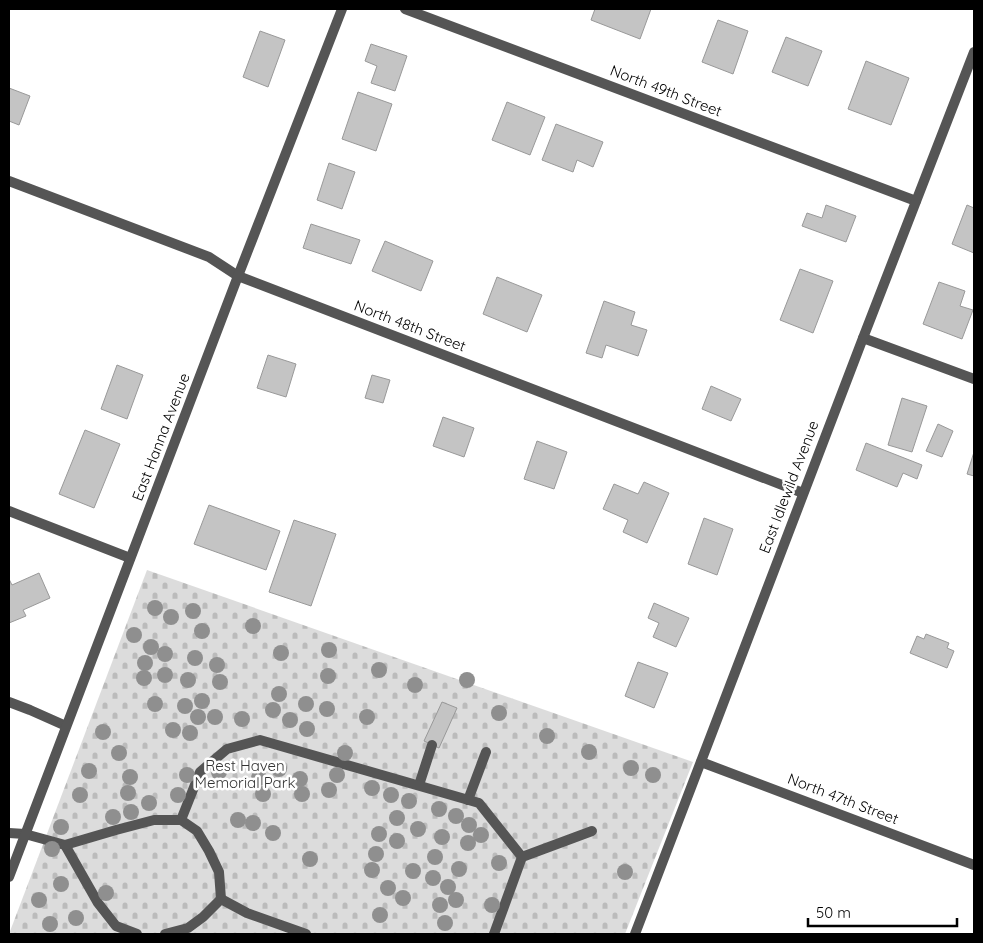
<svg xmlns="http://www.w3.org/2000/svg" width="983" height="943" viewBox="0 0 983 943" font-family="Quicksand,sans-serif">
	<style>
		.cemetery { fill: url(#cemetery-stones) }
		.building { fill: #c4c4c4; stroke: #999 }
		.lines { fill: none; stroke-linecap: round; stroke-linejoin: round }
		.service { stroke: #555; stroke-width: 10 }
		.minor { stroke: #555; stroke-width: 10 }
		.tertiary { stroke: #555; stroke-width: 10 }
		.tree { fill: #8f8f8f }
		.labels { text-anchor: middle; stroke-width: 5; stroke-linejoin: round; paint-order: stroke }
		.street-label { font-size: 15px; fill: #000; stroke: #fff }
		.park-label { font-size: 15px; fill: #333; stroke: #fff }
	</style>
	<defs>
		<pattern id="cemetery-stones" width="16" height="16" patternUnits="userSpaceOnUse" patternTransform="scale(1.25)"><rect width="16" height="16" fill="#dcdcdc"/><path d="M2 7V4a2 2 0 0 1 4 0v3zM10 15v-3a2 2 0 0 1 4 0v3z" fill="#bbb"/></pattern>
	</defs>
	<rect width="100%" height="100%" fill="#fff"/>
	<polygon class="cemetery" points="147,570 693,762 625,934 9,934"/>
	<g class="building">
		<polygon points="595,9 651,9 640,39 591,20"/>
		<polygon points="718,20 748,31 733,74 702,62"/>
		<polygon points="260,31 285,40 268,87 243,77"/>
		<polygon points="786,37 822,51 808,86 772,72"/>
		<polygon points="371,44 407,56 395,91 371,83 377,66 365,61"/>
		<polygon points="866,61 909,78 891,125 848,109"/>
		<polygon points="9,88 30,96 19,125 9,121"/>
		<polygon points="358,92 392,104 376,151 342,139"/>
		<polygon points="507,102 545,117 530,155 492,140"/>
		<polygon points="556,124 603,142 593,167 577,160 573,172 542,160"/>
		<polygon points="329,163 355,172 342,209 317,200"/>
		<polygon points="826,205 856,216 846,242 802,226 807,213 822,218"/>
		<polygon points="967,205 974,208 974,253 952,244"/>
		<polygon points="311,224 360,240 351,264 303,248"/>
		<polygon points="385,241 433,261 421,291 372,271"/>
		<polygon points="800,269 833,281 813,333 780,320"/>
		<polygon points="497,277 542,295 527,332 483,314"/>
		<polygon points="939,282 965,291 960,306 973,310 962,339 923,324"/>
		<polygon points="604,301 635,312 631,325 647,330 638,356 606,345 602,358 586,353"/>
		<polygon points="268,355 296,364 286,397 257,388"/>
		<polygon points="117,365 143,375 127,419 101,409"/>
		<polygon points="372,375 390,380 383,403 365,398"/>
		<polygon points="711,386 741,399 731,421 702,409"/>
		<polygon points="902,398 927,406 912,452 888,445"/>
		<polygon points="443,417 474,428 464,457 433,446"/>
		<polygon points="938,424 953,431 942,457 926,451"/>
		<polygon points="85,430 120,444 94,508 59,494"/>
		<polygon points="537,441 567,452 554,489 524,479"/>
		<polygon points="866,443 922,465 917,479 903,473 897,487 856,470"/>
		<polygon points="974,452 974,476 967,474"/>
		<polygon points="644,482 669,493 647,543 623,532 628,520 603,509 614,484 638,494"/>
		<polygon points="209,505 280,531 266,570 194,544"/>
		<polygon points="704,518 733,529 717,575 688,564"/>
		<polygon points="294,520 336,534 311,606 269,592"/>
		<polygon points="39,573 50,598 23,610 26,616 9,623 9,579 12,585"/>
		<polygon points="654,603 689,618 676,647 653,637 659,623 648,618"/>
		<polygon points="926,634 949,643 947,648 954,651 947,668 910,653 917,636 924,639"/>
		<polygon points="638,662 668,673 654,708 625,696"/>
		<polygon points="442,702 457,708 439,748 424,741"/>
	</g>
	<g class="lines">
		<g class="service">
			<polyline points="9,702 30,710 66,726"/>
			<polyline points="419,785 432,745"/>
			<polyline points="468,800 486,752"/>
			<polyline points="181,820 200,772 227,749 260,740 479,803 522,857 494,934"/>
			<polyline points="9,833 25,834 65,845 98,903 116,926 137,934"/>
			<polyline points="65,845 116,830 154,820 181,820 197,831 209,851 219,872 221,899"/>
			<polyline points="522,857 592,831"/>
			<polyline points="165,934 188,928 203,917 221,899 247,913 306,934"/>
		</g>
		<g class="minor">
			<polyline points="405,9 916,201"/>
			<polyline points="9,181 209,257 238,276 803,493"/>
			<polyline points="863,338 974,379"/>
			<polyline points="9,511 130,558"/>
			<polyline points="701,762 974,865"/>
			<polyline points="635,934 863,338 974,52"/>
		</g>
		<polyline class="tertiary" points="9,877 238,276 342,9"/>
	</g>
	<g class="tree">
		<circle cx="155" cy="608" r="8"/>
		<circle cx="193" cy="611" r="8"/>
		<circle cx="171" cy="617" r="8"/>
		<circle cx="253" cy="626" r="8"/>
		<circle cx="202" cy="631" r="8"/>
		<circle cx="134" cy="635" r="8"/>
		<circle cx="151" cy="647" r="8"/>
		<circle cx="329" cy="650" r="8"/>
		<circle cx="281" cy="653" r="8"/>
		<circle cx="165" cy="654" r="8"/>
		<circle cx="195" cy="658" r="8"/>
		<circle cx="145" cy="663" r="8"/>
		<circle cx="217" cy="665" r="8"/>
		<circle cx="379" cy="670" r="8"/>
		<circle cx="165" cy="675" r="8"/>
		<circle cx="328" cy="676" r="8"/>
		<circle cx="144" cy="678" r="8"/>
		<circle cx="188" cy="680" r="8"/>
		<circle cx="467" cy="680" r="8"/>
		<circle cx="220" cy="682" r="8"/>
		<circle cx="415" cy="685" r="8"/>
		<circle cx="279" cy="694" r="8"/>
		<circle cx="202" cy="701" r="8"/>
		<circle cx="155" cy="704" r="8"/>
		<circle cx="306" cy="704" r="8"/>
		<circle cx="185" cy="706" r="8"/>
		<circle cx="327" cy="709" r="8"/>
		<circle cx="273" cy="710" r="8"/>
		<circle cx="499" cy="713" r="8"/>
		<circle cx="198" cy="717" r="8"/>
		<circle cx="215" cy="717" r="8"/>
		<circle cx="367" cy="717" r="8"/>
		<circle cx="242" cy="719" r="8"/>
		<circle cx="290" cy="720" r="8"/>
		<circle cx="307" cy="729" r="8"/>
		<circle cx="173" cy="730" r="8"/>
		<circle cx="103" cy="732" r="8"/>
		<circle cx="190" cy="733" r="8"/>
		<circle cx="547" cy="736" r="8"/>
		<circle cx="589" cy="752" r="8"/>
		<circle cx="119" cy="753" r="8"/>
		<circle cx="345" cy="753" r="8"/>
		<circle cx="631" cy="768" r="8"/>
		<circle cx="279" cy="769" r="8"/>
		<circle cx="89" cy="771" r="8"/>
		<circle cx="219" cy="772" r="8"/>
		<circle cx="187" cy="775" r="8"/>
		<circle cx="337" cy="775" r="8"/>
		<circle cx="653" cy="775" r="8"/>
		<circle cx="130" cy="777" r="8"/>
		<circle cx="259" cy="778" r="8"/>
		<circle cx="300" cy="779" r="8"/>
		<circle cx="372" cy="788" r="8"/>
		<circle cx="329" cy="790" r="8"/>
		<circle cx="128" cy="793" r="8"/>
		<circle cx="263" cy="794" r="8"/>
		<circle cx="302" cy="794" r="8"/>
		<circle cx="80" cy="795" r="8"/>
		<circle cx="178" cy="795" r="8"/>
		<circle cx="391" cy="795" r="8"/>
		<circle cx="409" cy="801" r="8"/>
		<circle cx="149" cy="803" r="8"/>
		<circle cx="439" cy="809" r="8"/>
		<circle cx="131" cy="812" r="8"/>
		<circle cx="456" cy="816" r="8"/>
		<circle cx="113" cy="817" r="8"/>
		<circle cx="397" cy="818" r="8"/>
		<circle cx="238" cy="820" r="8"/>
		<circle cx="253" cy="823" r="8"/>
		<circle cx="469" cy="825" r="8"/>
		<circle cx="61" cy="827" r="8"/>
		<circle cx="418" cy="829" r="8"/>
		<circle cx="273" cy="833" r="8"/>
		<circle cx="379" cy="834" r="8"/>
		<circle cx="481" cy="835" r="8"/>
		<circle cx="442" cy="837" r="8"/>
		<circle cx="397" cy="841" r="8"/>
		<circle cx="468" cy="843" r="8"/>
		<circle cx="52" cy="849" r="8"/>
		<circle cx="376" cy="854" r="8"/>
		<circle cx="435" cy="857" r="8"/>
		<circle cx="310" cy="859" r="8"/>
		<circle cx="499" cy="863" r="8"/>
		<circle cx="459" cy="869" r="8"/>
		<circle cx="372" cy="870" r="8"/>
		<circle cx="413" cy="871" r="8"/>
		<circle cx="625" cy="872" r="8"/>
		<circle cx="433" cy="878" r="8"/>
		<circle cx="61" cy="884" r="8"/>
		<circle cx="448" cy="887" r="8"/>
		<circle cx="388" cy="888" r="8"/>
		<circle cx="106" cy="893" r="8"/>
		<circle cx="403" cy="898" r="8"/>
		<circle cx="39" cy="900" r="8"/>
		<circle cx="456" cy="900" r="8"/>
		<circle cx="440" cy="905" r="8"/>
		<circle cx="492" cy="905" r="8"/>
		<circle cx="380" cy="915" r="8"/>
		<circle cx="76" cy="918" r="8"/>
		<circle cx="445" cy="923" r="8"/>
		<circle cx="50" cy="924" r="8"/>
	</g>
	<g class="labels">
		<g class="street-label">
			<text transform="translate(666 91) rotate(21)" y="5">North 49th Street</text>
			<text transform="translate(410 326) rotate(21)" y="5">North 48th Street</text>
			<text transform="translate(161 437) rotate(-69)" y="5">East Hanna Avenue</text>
			<text transform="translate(789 487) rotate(-69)" y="5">East Idlewild Avenue</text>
			<text transform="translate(843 799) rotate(21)" y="5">North 47th Street</text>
		</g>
		<g class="park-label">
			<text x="245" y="771">Rest Haven<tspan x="245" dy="17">Memorial Park</tspan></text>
		</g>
	</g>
	<rect width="983" height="943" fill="none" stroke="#000000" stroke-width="20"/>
	<path d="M808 918v8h149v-8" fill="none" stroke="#000000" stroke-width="2.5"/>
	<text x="816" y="918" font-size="15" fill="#000000" stroke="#ffffff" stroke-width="4" paint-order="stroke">50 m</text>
</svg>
